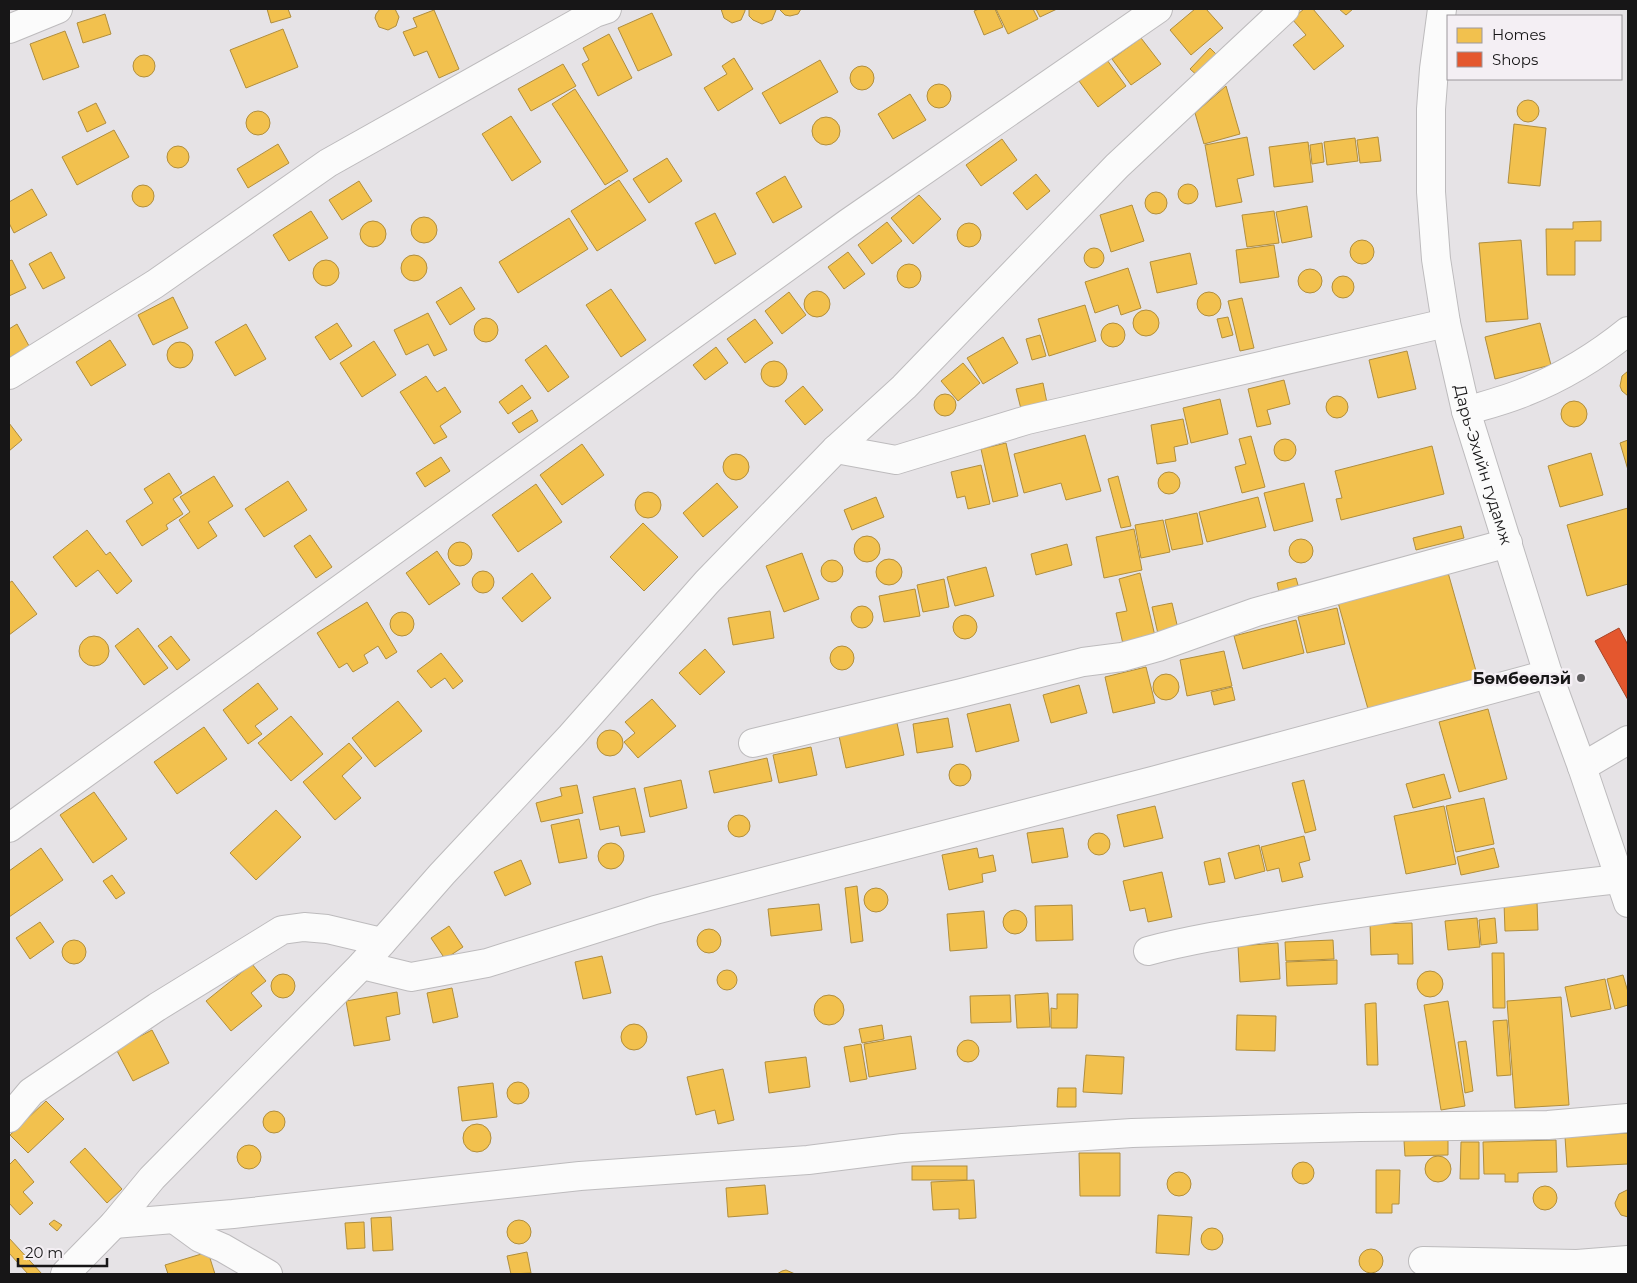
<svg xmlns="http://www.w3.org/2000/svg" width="1637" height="1283" viewBox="0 0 1637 1283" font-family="Montserrat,sans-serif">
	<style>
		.homes { fill: #f2c14e; stroke: #b08e3e }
		.shops { fill: #e4572e; stroke: #a64427 }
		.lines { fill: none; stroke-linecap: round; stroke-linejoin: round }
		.minor-casing { stroke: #bdbbbd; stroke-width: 30 }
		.secondary-casing { stroke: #bdbbbd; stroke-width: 30 }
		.minor { stroke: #fbfbfb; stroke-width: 28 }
		.secondary { stroke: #fbfbfb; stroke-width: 28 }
		.poi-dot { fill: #5f5e5f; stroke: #f4eff4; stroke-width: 2 }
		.labels { text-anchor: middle; stroke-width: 5; stroke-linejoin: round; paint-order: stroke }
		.street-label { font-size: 16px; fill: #171617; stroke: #f4eff4 }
		.poi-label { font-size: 16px; font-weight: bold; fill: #171617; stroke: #f4eff4; text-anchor: end }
	</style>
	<rect width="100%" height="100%" fill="#e6e3e6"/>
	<g class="homes">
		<polygon points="267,9 288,9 291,17 271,23"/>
		<polygon points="380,9 395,9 399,17 396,26 388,30 379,27 375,18 376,14"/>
		<polygon points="721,9 745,9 745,11 741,20 732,23 724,18"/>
		<polygon points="749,9 776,9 776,10 772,20 762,24 753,20 749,16"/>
		<polygon points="779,9 801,9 798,14 790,16 785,15"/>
		<polygon points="979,9 995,9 1003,27 984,35 974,11"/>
		<polygon points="996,9 1033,9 1038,19 1008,34"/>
		<polygon points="1036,9 1057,9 1040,17"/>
		<polygon points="1195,9 1206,9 1223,28 1191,55 1170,30"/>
		<polygon points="1304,9 1313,9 1344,46 1314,70 1293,45 1306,35 1292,19"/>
		<polygon points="1339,9 1353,9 1346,15"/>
		<polygon points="434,10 459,69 439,78 427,51 414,56 403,32 417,27 413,18"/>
		<polygon points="652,13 672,55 638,71 618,28"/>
		<polygon points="105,14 111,34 83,43 77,23"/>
		<polygon points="283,29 298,67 246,88 230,50"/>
		<polygon points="65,31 79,67 43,80 30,44"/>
		<polygon points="609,34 632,78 598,96 582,64 589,60 583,48"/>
		<polygon points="1141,38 1161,64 1131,85 1112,59"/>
		<polygon points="1210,48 1219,57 1200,78 1190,69"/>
		<circle cx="144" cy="66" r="11"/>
		<polygon points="734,58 753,89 718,111 704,88 727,74 722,66"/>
		<polygon points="820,60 838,92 780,124 762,93"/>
		<polygon points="1107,60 1126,86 1098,107 1079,81"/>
		<polygon points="563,64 576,86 531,111 518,89"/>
		<circle cx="862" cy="78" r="12"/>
		<circle cx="939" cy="96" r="12"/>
		<polygon points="1226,86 1240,134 1204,144 1195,113"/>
		<polygon points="575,89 628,171 605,185 552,104"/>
		<polygon points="910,94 926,120 893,139 878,114"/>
		<circle cx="1528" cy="111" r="11"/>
		<polygon points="96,103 106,123 87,132 78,112"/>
		<circle cx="258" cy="123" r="12"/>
		<polygon points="511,116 541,162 512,181 482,134"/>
		<circle cx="826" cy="131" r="14"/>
		<polygon points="1514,124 1546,128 1540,186 1508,183"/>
		<polygon points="114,130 129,157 77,185 62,157"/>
		<polygon points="1247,137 1254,175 1237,179 1242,202 1216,207 1205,145"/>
		<polygon points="1378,137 1381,161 1360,163 1357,140"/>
		<polygon points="1355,138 1358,161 1327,165 1324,142"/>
		<polygon points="1002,139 1017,160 981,186 966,165"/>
		<polygon points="1308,142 1313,182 1274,187 1269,147"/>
		<polygon points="1322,143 1324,162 1312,164 1310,145"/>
		<polygon points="278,144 289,163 248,188 237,169"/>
		<circle cx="178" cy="157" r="11"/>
		<polygon points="667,158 682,181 649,203 633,179"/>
		<polygon points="1036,174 1050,191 1027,210 1013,193"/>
		<polygon points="785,176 802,207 773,223 756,193"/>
		<polygon points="619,180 646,220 597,251 571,211"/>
		<polygon points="359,181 372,201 342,220 329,200"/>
		<circle cx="1188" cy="194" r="10"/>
		<circle cx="143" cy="196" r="11"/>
		<polygon points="32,189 47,215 14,233 9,223 9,202"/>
		<circle cx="1156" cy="203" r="11"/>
		<polygon points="919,195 941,219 913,244 891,218"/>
		<polygon points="1132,205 1144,241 1111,252 1100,215"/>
		<polygon points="1307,206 1312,237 1282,243 1276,212"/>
		<polygon points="311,211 328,238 289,261 273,235"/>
		<polygon points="1274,211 1279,243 1247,247 1242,215"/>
		<polygon points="715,213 736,254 715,264 695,223"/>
		<circle cx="424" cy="230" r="13"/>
		<polygon points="569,218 588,249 518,293 499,262"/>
		<polygon points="1601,221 1601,241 1575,241 1575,275 1547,275 1546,229 1573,229 1573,222"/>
		<circle cx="373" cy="234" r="13"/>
		<polygon points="887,222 902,241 872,264 858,245"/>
		<circle cx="969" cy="235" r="12"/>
		<circle cx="1362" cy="252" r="12"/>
		<polygon points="1521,240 1528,319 1486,322 1479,243"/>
		<polygon points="1274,245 1279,277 1240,283 1236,250"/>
		<circle cx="1094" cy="258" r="10"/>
		<polygon points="51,252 65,278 43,289 29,264"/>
		<polygon points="848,252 865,274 844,289 828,267"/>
		<polygon points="1190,253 1197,284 1157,293 1150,262"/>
		<circle cx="414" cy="268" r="13"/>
		<polygon points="12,260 26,288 9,296 9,261"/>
		<circle cx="326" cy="273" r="13"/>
		<circle cx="909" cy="276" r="12"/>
		<polygon points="1128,268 1141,308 1121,315 1118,305 1095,313 1085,282"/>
		<circle cx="1310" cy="281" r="12"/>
		<circle cx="1343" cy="287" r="11"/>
		<polygon points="461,287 475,309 450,325 436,302"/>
		<polygon points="611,289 646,340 621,357 586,305"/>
		<circle cx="817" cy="304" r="13"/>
		<circle cx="1209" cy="304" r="12"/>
		<polygon points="789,292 806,315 782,334 765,311"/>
		<polygon points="173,297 188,328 153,345 138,315"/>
		<polygon points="1242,298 1254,348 1240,351 1228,301"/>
		<polygon points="1085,305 1096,341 1049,356 1038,319"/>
		<circle cx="1146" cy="323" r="13"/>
		<polygon points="428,313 447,350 434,356 428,344 406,355 394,330"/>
		<polygon points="1228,317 1233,335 1222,338 1217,319"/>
		<circle cx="486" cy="330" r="12"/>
		<polygon points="755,319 773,343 745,363 727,339"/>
		<circle cx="1113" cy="335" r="12"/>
		<polygon points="337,323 352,346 330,360 315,337"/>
		<polygon points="1540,323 1551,365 1495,379 1485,337"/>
		<polygon points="17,324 29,346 9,358 9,329"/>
		<polygon points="246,324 266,359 235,376 215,342"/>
		<polygon points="1040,335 1046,356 1032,360 1026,339"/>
		<polygon points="1003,337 1018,363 983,384 967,358"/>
		<polygon points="110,340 126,365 91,386 76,362"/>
		<polygon points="374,341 396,375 362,397 340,363"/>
		<circle cx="180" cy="355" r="13"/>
		<polygon points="546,345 569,377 548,392 525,360"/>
		<polygon points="716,347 728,363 705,380 693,365"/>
		<polygon points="1407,351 1416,389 1378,398 1369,360"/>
		<circle cx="774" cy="374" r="13"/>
		<polygon points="963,363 980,383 958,401 941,381"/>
		<polygon points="1628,371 1628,396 1622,391 1620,386 1622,376"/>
		<polygon points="426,376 437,392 445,387 461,412 440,426 447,437 434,444 400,392"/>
		<polygon points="1284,380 1290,404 1267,410 1271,424 1257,427 1248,389"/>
		<polygon points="1043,383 1047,403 1021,409 1016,389"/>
		<polygon points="522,385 531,398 508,414 499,402"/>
		<polygon points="803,386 823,410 805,425 785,401"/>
		<circle cx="945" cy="405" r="11"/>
		<circle cx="1337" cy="407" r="11"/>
		<polygon points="1220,399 1228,434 1191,443 1183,408"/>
		<circle cx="1574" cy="414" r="13"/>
		<polygon points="532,410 538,421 519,433 512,423"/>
		<polygon points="1183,419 1188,444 1174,447 1176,461 1157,464 1151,425"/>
		<polygon points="9,423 22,440 9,451"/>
		<polygon points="1085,435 1101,491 1066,500 1061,483 1024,493 1014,454"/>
		<polygon points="1251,436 1265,487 1242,493 1235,467 1246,464 1239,439"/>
		<circle cx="1285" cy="450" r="11"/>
		<polygon points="1628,440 1628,470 1620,443"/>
		<polygon points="1006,443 1018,496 993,502 981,449"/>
		<polygon points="582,444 604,475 562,505 540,475"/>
		<polygon points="1432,446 1444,494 1341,520 1336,499 1342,498 1335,471"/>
		<polygon points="1591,453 1603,495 1560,507 1548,466"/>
		<circle cx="736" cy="467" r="13"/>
		<polygon points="441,457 450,471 425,487 416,473"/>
		<polygon points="981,465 990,504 968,509 965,496 957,498 951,472"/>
		<circle cx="1169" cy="483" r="11"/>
		<polygon points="169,473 182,493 173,499 183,514 166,525 168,529 142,546 126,521 153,503 144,489"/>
		<polygon points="214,476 233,506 208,522 217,536 198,549 179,520 190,512 180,497"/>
		<polygon points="1118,476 1131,526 1121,528 1108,479"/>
		<polygon points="288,481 307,510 264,537 245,509"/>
		<polygon points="717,483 738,507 703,537 683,513"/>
		<polygon points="1304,483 1313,521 1274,531 1264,493"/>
		<polygon points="536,484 562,522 518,552 492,515"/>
		<circle cx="648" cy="505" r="13"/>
		<polygon points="876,497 884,517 852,530 844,510"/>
		<polygon points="1258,497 1266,527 1207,542 1199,512"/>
		<polygon points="1628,508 1628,584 1587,596 1567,525"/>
		<polygon points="1197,513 1203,544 1172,550 1165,520"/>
		<polygon points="1163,520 1170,552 1141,558 1135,525"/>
		<polygon points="643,523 678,557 644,591 610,557"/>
		<polygon points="1461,526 1464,538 1416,550 1413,538"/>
		<polygon points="1134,529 1142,570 1104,578 1096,537"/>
		<polygon points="87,530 106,555 110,552 132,581 117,594 98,570 76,587 53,557"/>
		<polygon points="310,535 332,567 316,578 294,546"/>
		<circle cx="867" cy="549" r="13"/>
		<circle cx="1301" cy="551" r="12"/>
		<circle cx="460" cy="554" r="12"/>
		<polygon points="1067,544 1072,565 1036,575 1031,554"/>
		<polygon points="437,551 460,584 429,605 406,573"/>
		<polygon points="802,553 819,599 784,612 766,566"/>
		<circle cx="889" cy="572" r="13"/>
		<circle cx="832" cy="571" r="11"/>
		<polygon points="986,567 994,596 955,606 947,577"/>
		<polygon points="1447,569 1478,678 1368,709 1337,599"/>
		<circle cx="483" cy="582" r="11"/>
		<polygon points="532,573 551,598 522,622 502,598"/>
		<polygon points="1140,573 1155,636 1123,644 1116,613 1127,611 1119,579"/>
		<polygon points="1296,578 1300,592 1280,597 1277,583"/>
		<polygon points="944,579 949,607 923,612 917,585"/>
		<polygon points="12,581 37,614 9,635 9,583"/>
		<polygon points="915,589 920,616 884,622 879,596"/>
		<polygon points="367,602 397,652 386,659 378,646 364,655 368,663 353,672 347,663 339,668 317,633"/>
		<polygon points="1172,603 1178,629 1158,634 1152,607"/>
		<circle cx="862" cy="617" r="11"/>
		<polygon points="1337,608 1345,644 1307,653 1298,617"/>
		<polygon points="770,611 774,638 733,645 728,618"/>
		<circle cx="402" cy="624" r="12"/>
		<circle cx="965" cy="627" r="12"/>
		<polygon points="1296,620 1304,653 1243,669 1234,636"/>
		<polygon points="138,628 168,668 144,685 115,646"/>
		<circle cx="94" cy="651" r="15"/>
		<polygon points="171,636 190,660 177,670 158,646"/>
		<circle cx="842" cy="658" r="12"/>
		<polygon points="705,649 725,672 700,695 679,673"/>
		<polygon points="1224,651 1232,686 1187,696 1180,660"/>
		<polygon points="441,653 463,681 453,689 445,678 431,688 417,671"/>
		<polygon points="1146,667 1155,703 1113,713 1105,677"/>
		<circle cx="1166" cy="687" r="13"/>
		<polygon points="258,683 278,709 255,726 262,734 248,744 223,710"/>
		<polygon points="1079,685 1087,713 1051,723 1043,695"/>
		<polygon points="1232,687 1235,700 1214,705 1211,692"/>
		<polygon points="652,699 676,726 638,758 624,742 635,733 625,722"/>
		<polygon points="398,701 422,731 375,767 352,738"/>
		<polygon points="1010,704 1019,741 976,752 967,714"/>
		<polygon points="1488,709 1507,779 1459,792 1439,722"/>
		<polygon points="291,716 323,754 291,781 258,743"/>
		<polygon points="948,718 953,747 917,753 913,724"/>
		<polygon points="897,723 904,755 846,768 839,736"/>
		<polygon points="204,727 227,759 177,794 154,762"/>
		<circle cx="610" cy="743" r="13"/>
		<polygon points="349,743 362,758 342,776 361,798 335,820 303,782"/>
		<polygon points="811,747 817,775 779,783 773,755"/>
		<polygon points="767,758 772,781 714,793 709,771"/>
		<circle cx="960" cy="775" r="11"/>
		<polygon points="1444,774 1451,798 1413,808 1406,784"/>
		<polygon points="681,780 687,808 650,817 644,788"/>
		<polygon points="1304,780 1316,830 1305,833 1292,783"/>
		<polygon points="577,785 583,813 541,822 536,803 562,796 560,788"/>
		<polygon points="635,788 645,832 621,836 619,826 600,830 593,797"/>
		<polygon points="94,792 127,839 93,863 60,815"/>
		<polygon points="1484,798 1494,844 1456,852 1446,806"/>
		<polygon points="1155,806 1163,838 1124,847 1117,815"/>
		<polygon points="1444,806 1456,864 1406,874 1394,816"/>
		<polygon points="276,810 301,837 256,880 230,853"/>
		<circle cx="739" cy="826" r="11"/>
		<polygon points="579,819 587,858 559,863 551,825"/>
		<polygon points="1063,828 1068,857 1032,863 1027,833"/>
		<circle cx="1099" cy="844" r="11"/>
		<polygon points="1304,836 1310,860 1299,863 1303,877 1282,882 1279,868 1267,871 1261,847"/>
		<circle cx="611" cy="856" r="13"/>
		<polygon points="1259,845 1265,871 1235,879 1228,853"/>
		<polygon points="41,848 63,880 9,917 9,871"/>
		<polygon points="977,848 979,858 993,855 996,871 982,874 983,882 949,890 942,855"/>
		<polygon points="1494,848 1499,867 1461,875 1457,857"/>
		<polygon points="1220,858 1225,882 1209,885 1204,862"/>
		<polygon points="521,860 531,884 505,896 494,872"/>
		<polygon points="1162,872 1172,917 1148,922 1145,908 1130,911 1123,881"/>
		<polygon points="112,875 125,893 116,899 103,881"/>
		<polygon points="857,886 863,941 851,943 845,888"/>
		<circle cx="876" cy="900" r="12"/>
		<polygon points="1537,902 1538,930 1505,931 1504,903"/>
		<polygon points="819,904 822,930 771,936 768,909"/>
		<polygon points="1072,905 1073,940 1036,941 1035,906"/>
		<circle cx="1015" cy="922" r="12"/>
		<polygon points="984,911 987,948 950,951 947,914"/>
		<polygon points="1477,918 1480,947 1448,950 1445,921"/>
		<polygon points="1495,918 1497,943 1481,945 1479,920"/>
		<polygon points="40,922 54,942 30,959 16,938"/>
		<polygon points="1412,923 1413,964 1398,964 1398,954 1371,955 1370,924"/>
		<polygon points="449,926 463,947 445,959 431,938"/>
		<circle cx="709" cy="941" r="12"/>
		<circle cx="74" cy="952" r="12"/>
		<polygon points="1333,940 1334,959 1286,961 1285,942"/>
		<polygon points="1278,943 1280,979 1240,982 1238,946"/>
		<polygon points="1492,953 1504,953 1505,1008 1493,1008"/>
		<polygon points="602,956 611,993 583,999 575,962"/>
		<polygon points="1337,960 1337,984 1287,986 1286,962"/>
		<polygon points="252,964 266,981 251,993 262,1006 231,1031 206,1001"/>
		<circle cx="727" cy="980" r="10"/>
		<circle cx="1430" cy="984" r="13"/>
		<circle cx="283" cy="986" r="12"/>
		<polygon points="1623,975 1628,992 1628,1005 1615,1009 1607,979"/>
		<polygon points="1605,979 1611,1009 1571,1017 1565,987"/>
		<polygon points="452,988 458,1017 433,1023 427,993"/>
		<polygon points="397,992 400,1014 386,1017 390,1040 354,1046 346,1001"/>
		<polygon points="1048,993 1050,1027 1017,1028 1015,995"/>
		<polygon points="1057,994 1078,994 1077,1028 1051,1028 1051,1008 1057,1009"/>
		<polygon points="1010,995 1011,1022 971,1023 970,996"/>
		<circle cx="829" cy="1010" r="15"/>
		<polygon points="1561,997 1569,1105 1515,1108 1507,1001"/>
		<polygon points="1448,1001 1465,1106 1441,1110 1424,1005"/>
		<polygon points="1373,1003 1376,1003 1378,1065 1367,1065 1365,1004"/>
		<polygon points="1237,1015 1276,1016 1275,1051 1236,1050"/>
		<polygon points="1507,1020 1511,1075 1497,1076 1493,1021"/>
		<circle cx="634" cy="1037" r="13"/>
		<polygon points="882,1025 884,1039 862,1043 859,1029"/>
		<polygon points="152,1030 169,1063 133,1081 116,1049"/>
		<polygon points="911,1036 916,1069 869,1077 864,1044"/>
		<circle cx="968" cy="1051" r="11"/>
		<polygon points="1466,1041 1473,1091 1465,1093 1458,1042"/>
		<polygon points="861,1044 867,1079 850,1082 844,1047"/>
		<polygon points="1086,1055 1124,1057 1122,1094 1083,1092"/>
		<polygon points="806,1057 810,1087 769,1093 765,1062"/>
		<polygon points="723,1069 734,1120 718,1124 715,1110 696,1115 687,1077"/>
		<circle cx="518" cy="1093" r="11"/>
		<polygon points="493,1083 497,1117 462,1121 458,1087"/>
		<polygon points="1058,1088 1076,1088 1076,1107 1057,1107"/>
		<polygon points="46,1101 64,1119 28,1153 10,1135"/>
		<circle cx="274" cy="1122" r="11"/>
		<circle cx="477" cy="1138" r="14"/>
		<polygon points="1628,1133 1628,1164 1567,1167 1565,1137"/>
		<polygon points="1448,1139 1448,1155 1405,1156 1404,1141"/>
		<polygon points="1556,1140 1557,1172 1518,1173 1518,1182 1505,1182 1505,1174 1484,1174 1483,1142"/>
		<polygon points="1461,1142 1479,1142 1479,1179 1460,1179"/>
		<circle cx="249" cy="1157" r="12"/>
		<polygon points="85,1148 122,1189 107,1203 70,1162"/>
		<polygon points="1079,1153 1120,1153 1120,1196 1080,1196"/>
		<circle cx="1438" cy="1169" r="13"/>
		<polygon points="15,1159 34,1182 23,1192 33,1203 20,1215 9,1203 9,1165"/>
		<circle cx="1303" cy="1173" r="11"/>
		<rect x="912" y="1166" width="55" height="14"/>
		<polygon points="1376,1170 1400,1170 1399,1204 1392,1204 1392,1213 1376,1213"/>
		<circle cx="1179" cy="1184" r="12"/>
		<polygon points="974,1180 976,1218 959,1219 959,1209 933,1210 931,1182"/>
		<polygon points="765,1185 768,1214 728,1217 726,1188"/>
		<circle cx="1545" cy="1198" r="12"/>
		<polygon points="1627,1190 1628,1190 1628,1217 1621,1215 1616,1207 1615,1203 1619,1194"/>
		<polygon points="1158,1215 1192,1217 1189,1255 1156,1253"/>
		<polygon points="391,1217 393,1250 373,1251 371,1218"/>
		<circle cx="519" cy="1232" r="12"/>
		<polygon points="54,1220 62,1225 57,1231 49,1224"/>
		<polygon points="364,1222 365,1248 347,1249 345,1223"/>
		<circle cx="1212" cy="1239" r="11"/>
		<polygon points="9,1238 42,1274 28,1274 9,1253"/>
		<circle cx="1371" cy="1261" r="12"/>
		<polygon points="208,1252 215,1274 168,1274 165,1265"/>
		<polygon points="527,1252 531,1273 511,1274 507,1256"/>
		<polygon points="786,1270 795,1274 777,1274 782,1271"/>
	</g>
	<polygon class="shops" points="1619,628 1628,645 1628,700 1595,641"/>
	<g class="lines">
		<g class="minor-casing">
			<g id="minor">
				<polyline points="9,29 58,9"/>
				<polyline points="9,375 155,284 328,163 595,13 607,9"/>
				<path d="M 1466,411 C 1486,405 1506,400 1525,392 C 1563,377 1597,356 1628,331"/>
				<polyline points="836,449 896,460 1027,420 1446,323"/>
				<polyline points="753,743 961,693 1083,662 1122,657 1158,647 1256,612 1508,543"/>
				<polyline points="1582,767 1628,740"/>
				<polyline points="9,828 848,223 1158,9"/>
				<path d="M 1148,951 C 1204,936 1262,929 1319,919 C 1419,904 1519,890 1619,879"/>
				<polyline points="362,965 411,977 487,963 655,910 1156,780 1548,674"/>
				<polyline points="9,1118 31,1092 157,1007 282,930 304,927 327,929 382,942"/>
				<polyline points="174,1219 200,1238 223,1248 268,1274"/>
				<polyline points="114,1224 233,1214 580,1176 808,1160 903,1148 1132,1133 1360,1127 1548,1125 1628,1118"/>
				<polyline points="1423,1261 1577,1264 1628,1260"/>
				<polyline points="65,1274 114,1224 152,1178 362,965 442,874 571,736 707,582 836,449 904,387 1117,166 1285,9"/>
			</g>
		</g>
		<g class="secondary-casing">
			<g id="secondary">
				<path id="s1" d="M 1442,9 L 1434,69 L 1431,109 L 1431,192 L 1436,259 L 1446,323 L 1466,411 L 1548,674 L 1582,767 L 1628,903"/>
			</g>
		</g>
		<use href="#minor" class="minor"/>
		<use href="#secondary" class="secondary"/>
	</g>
	<circle class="poi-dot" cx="1581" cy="678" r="5"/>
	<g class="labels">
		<g class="street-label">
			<text dy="6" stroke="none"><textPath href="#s1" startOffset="462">Дарь-Эхийн гудамж</textPath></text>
		</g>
		<g class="poi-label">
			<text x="1571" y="684">Бөмбөөлэй</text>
		</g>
	</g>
	<rect width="1637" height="1283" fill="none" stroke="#171617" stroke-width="20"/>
	<rect x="1447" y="15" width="175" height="65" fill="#f4eff4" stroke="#9c989c"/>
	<rect x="1457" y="28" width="25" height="15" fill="#f2c14e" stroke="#9c989c"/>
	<text x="1492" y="40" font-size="15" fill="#171617">Homes</text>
	<rect x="1457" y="52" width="25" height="15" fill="#e4572e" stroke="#9c989c"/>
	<text x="1492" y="65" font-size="15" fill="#171617">Shops</text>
	<path d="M18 1258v8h89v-8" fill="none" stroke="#171617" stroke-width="2.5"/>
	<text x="25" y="1258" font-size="15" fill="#171617" stroke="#f4eff4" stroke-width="4" paint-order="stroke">20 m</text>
</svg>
